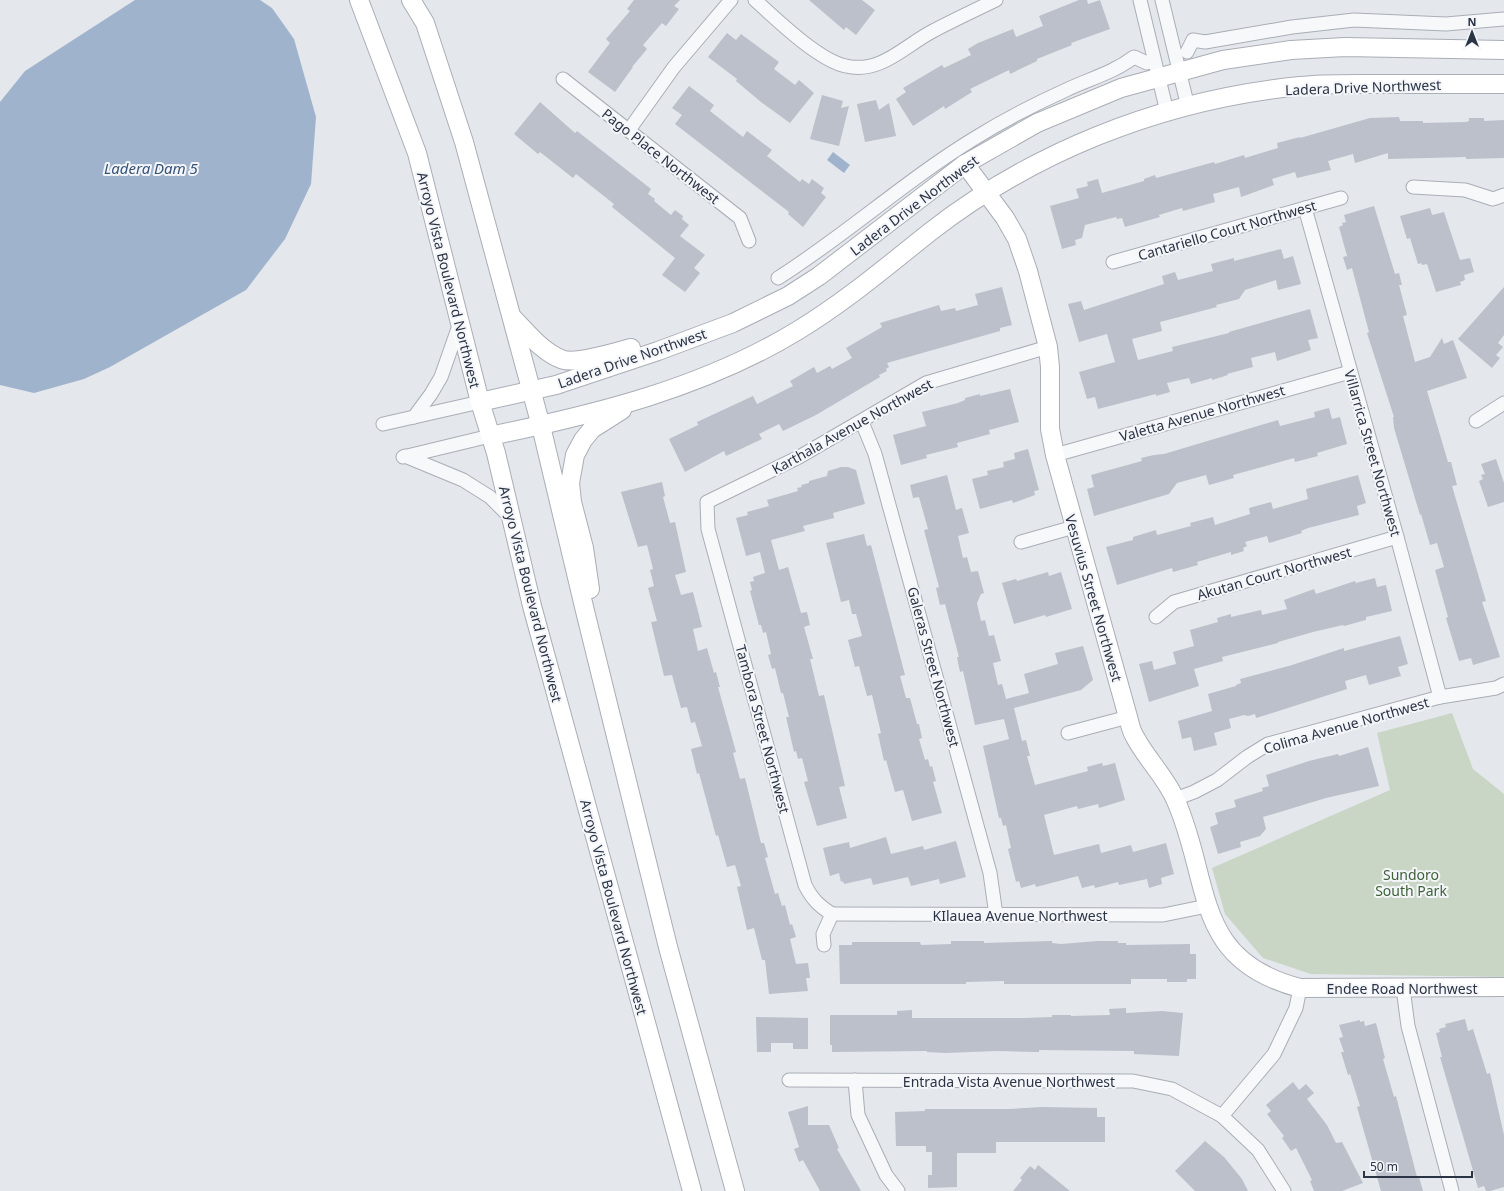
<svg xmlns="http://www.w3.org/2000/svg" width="1504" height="1191" font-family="'Noto Sans',sans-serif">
  <rect width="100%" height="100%" fill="#e4e7ec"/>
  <path fill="#c9d6c5" d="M1452,713L1473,769L1504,794V977L1311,974L1263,958L1225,914L1212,868L1390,790L1377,733Z"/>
  <g fill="#9fb4cc">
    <path d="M135,0H260L272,8L294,39L316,117L311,184L285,239L246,290L110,367L84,379L34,393L0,385V102L25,71Z"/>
    <path d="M833,152L850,165L844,173L827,160Z"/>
  </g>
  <g fill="#bbc0ca">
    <path d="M634,0H680L674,6L679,9L666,26L662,23L643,45L647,49L632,67H633L615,92L588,72L610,43L606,39L630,11L627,9Z"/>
    <path d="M809,0H862L875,10L856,35L846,27L844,30Z"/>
    <path d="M1079,0H1087L1088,4L1100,0L1110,29L1071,43L1072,45L1037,59V61L1010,74L1009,70L970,89L972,92L945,109L944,106L913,126L896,99L906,92L903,88L942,65L944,68L971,55L968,49L978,43L1013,29L1016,37L1043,26L1039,16Z"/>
    <path d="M727,33L736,40L741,34L779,62L774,69L795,85L799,80L814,93L790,123L761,102L736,81L737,79L708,57Z"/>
    <path d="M689,86L714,105L710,111L743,137L747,131L772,150L767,156L800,182L802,179L809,184L812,179L824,188L821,193L826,197L803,227L788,214L789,212L675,124L682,115L672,108Z"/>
    <path d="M822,95L843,101L841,108L849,106L839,146L810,139Z"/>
    <path d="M876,100L879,110L889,103L896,136L865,142L857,104Z"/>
    <path d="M540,102L575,133L577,131L651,189L648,194L655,199L654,201L671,215L675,210L683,216L682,219L689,225L680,236L705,255L694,268L700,273L685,292L662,275L675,258L612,207L614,204L576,174L573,178L540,152L538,154L514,134Z"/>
    <path d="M1399,117L1400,121H1423V123L1466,122L1469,121V118H1484V121L1504,120V158L1466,159V157L1388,159V153L1355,163L1353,154L1328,161L1331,170L1297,178L1295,172L1272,179L1274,185L1241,197L1239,187L1213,194L1215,202L1183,211L1182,208L1159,215L1160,217L1125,227L1122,218L1117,219L1116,217L1085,225L1082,238L1075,240L1076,245L1062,249L1050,206L1079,198L1076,189L1088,186L1087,182L1098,179L1102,193L1144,181V179L1155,175L1156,178L1214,162L1215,164L1244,155L1245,158L1278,148L1277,143L1300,137V138L1370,118Z"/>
    <path d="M1374,206L1395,274L1399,273L1402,285H1399L1407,315L1403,316L1415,362L1430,357L1442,338L1444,344L1453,340L1467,378L1427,391L1448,462H1451L1457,485L1452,486L1486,601L1482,602L1500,657L1473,665L1471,658L1459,661L1446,618L1448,617L1435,570L1444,567L1437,543L1430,545L1421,514L1420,515L1394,428L1393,417H1394L1367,333L1369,332L1352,268L1347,270L1343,257L1347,256L1339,227L1343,225L1342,223L1346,222L1344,215Z"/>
    <path d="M1430,208L1432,215L1444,212L1460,260L1470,258L1474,272L1464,275L1465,280L1460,282L1461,285L1436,292L1427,264L1422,265L1421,263L1418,264L1410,238L1407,239L1400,216Z"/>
    <path d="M1281,249L1284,259L1293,256L1301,284L1278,290L1276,280L1245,290L1239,299L1216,305L1217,307L1160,322L1162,331L1132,339L1138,360L1173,351L1172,347L1229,333V332L1310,309L1318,338L1308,340L1311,350L1277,361L1275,352L1251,358L1253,367L1227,374L1228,375L1212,380V378L1191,384L1189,378L1167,383L1170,392L1156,396V394L1098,409L1095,397L1087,399L1079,372L1115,362L1107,334L1079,342L1068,304L1081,301L1084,310L1164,284L1162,276L1175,272L1178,280L1213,271L1211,264L1234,258V261Z"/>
    <path d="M1002,287L1012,325L1000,328V331L887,363L889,367L886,369L887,371L879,375L880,377L816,415L783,431L779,424L759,434L762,439L726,456L724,451L685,472L669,439L698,425L697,422L753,396L757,404L793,386L790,381L814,367L817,373L830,366L832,369L852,358L846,348L882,327L880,323L939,305L941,311L955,308L956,311L978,305L975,294Z"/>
    <path d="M1504,287V335L1498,343L1503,347L1496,355L1500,358L1492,368L1458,339Z"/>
    <path d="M1010,389L1019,422L989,430L990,434L957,443L958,447L926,455L927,458L901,465L893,435L926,426L922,412L958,403L965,400V398L980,394V396Z"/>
    <path d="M1329,408L1332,419L1340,417L1347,444L1317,453L1318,456L1295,462L1294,458L1233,475L1234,478L1209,485L1206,475L1177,483L1169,494L1094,516L1087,489L1094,487L1091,475L1142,461L1141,458L1154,455L1164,454L1278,420L1280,426L1315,417L1314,412Z"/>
    <path d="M1028,449L1039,490L1034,491L1035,495L1013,503L1012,500L980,509L972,479L988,475L987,471L1004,467L1003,462L1015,459L1014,453Z"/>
    <path d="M1496,459L1504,483V502L1488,507L1479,481L1483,479L1481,475L1485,474L1481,464Z"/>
    <path d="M841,467H848L856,470L865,504L833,513L834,518L803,526L805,531L771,540L779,570L788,567L801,613L807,612L810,625L804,627L813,659H810L819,696L824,695L845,786L839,787L847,818L817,826L804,782L808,781L802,758L798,759L796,751L794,752L786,717H789L783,693H781L775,668L772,669L768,655L771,654L766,632L763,633L761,625H759L750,591L752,590L750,582L754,581L753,577L765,573L760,552L746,556L736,518L748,515L747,512L769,506L767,500L798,491L797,488L802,487L801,485L809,483V481L827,476L828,471Z"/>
    <path d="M947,475L956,510L962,508L969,533L958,536L963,558L967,557L971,572L978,571L984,593L981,594L977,603L981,621L985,620L989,636L994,635L1001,661L993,663L998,685L1002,684L1006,699L1029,693L1024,674L1058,664L1055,653L1083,646L1093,680L1081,690L1014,708L1022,741L1026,740L1030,756H1027L1035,785L1088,771L1087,767L1102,763L1103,766L1115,763L1125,800L1099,808L1098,804L1078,809L1077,806L1044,815L1054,855L1099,844L1101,853L1131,845L1133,852L1166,843L1174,874L1161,878L1162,884L1149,888L1147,879L1119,885L1118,882L1095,888L1094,885L1082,888L1078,876L1036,887L1035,884L1021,888L1019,881L1016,882L1008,849L1011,848L1006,825L1003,826L1001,818H999L983,746L1009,739L1004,719L975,725L963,671L960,672L957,657H959L945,604L940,605L936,588L939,587L924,530L928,529L919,497L913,498L910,485Z"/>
    <path d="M1358,475L1366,503L1357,506L1359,515L1308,528L1301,531L1302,533L1269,543L1267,536L1245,542L1247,546L1243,548L1244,551L1231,555V552L1197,562L1198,565L1173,572L1172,568L1117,585L1106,547L1133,540V537L1156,530L1157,535L1191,526L1190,523L1213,517L1215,525L1250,514L1249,508L1271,502L1273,509L1308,499L1306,489Z"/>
    <path d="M662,482L665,496L663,497L670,523L675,522L686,572L675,575L681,595L693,592L702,627L693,629L698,651L707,648L714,673L716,672L720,687H718L736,752L733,753L740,779L745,778L761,843H764L768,857L765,858L775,894L778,893L782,906L785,905L790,925L792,924L796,937L790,939L796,964L808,963L810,978H806L808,991L769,994L765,960H762L754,928L747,930L737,887L741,886L735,865L727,867L718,835L716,836L699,773L697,774L691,749L702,746L695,722L691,723L687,707L681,708L672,675L664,676L651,622L657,621L648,588L654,586L650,570L653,569L647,545L638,547L621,492Z"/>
    <path d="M864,534L867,546L871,545L905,675L900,676L906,698H910L917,724H919L922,738L919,739L925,760L928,759L930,767L932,766L936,781L933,782L942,813L912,821L903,790L895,792L886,760L884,761L878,734L881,733L872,695L867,696L859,666L855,667L848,640L862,636L856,614H852L849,600L841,602L826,543Z"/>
    <path d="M1048,572L1049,576L1061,572L1072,609L1046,617L1045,615L1014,624L1002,583L1016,579L1017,581Z"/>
    <path d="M1375,578L1377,587L1386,585L1392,611L1366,617V620L1344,626L1343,625L1313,632L1278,642V643L1222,657L1223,661L1194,669L1199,686L1149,702L1139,664L1152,661L1154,670L1176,664L1173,652L1194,646L1190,630L1218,622L1217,618L1231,614V617L1261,610L1262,615L1287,609L1284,600L1314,589L1316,594L1355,581L1356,583Z"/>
    <path d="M1400,636L1408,664L1398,667L1401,676L1369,685L1366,675L1345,681L1347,689L1269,714L1256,718L1255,714L1248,716L1244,715L1229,719L1231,728L1214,733L1217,745L1194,751L1191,737L1182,739L1178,721L1212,711L1208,694L1236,686V685L1241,683L1240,679L1292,665L1344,648V651Z"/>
    <path d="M1368,747L1379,786L1326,798L1263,817L1266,829L1260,836L1240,842L1241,847L1218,854L1210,827L1218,824L1215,813L1236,807L1234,800L1263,791L1262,788L1269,786L1266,775L1309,761L1338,754L1339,756Z"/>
    <path d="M886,837L891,854L923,846L924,850L956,841L966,877L940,884L939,879L911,886L908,877L873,885L871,878L844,884L843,881L841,882L839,873L830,876L823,848L849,842L850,848Z"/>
    <path d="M951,941H984V943L1052,941V943L1061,944L1098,941H1118V943H1126V945L1190,944V954H1196V979H1187V982H1167V979H1131V984H1004V981L966,982V984H840L839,945H852V942H920L921,945L951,944Z"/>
    <path d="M1126,1008V1013L1162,1011L1183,1013L1179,1056L1134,1054V1051L1039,1050V1052L997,1051L945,1053L927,1052V1051L832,1052V1045H830V1015H897V1011L912,1010V1018H1024L1052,1017V1015H1071V1016L1110,1015L1109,1009Z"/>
    <path d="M756,1017L808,1018V1049H793V1043H771V1052H757Z"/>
    <path d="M1465,1019L1468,1031L1473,1029L1487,1074L1490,1073L1504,1135V1187L1490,1191H1486L1484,1186L1478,1188L1440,1057H1442L1436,1033L1440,1032L1439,1029L1446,1027L1445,1024Z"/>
    <path d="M1360,1020V1022L1364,1021L1365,1026L1376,1023L1385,1058L1383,1059L1394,1097L1396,1096L1417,1177H1419L1423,1191H1381L1357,1107L1360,1106L1350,1074L1348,1075L1341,1052H1344L1339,1038L1343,1037L1339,1025Z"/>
    <path d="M1293,1082L1299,1090L1306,1084L1314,1093L1307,1099L1327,1125L1336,1143L1342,1142L1363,1183L1342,1191H1314L1310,1181L1312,1180L1296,1148L1291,1151L1282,1138L1284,1136L1267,1114L1271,1111L1266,1105Z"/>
    <path d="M808,1106V1125H829L839,1148L837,1149L861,1191H820L803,1160L799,1162L794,1149L799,1147L788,1112Z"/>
    <path d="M1042,1107L1097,1108V1117H1105V1142H996V1153H957V1187L928,1188V1175H932V1152H926V1146H896L895,1112L925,1111V1109H1009Z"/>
    <path d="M1205,1141L1224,1157L1242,1179L1248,1191H1195L1175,1171Z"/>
    <path d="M1038,1165L1070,1191H1013L1022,1180L1020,1178L1030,1166L1035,1170Z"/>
  </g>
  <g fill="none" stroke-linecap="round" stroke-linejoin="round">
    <defs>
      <g id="street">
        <path d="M755,0C776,19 819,61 846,66C881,74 904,46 933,31C954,20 975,10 996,0"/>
        <path d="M1140,0L1167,112"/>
        <path d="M1162,0L1188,107"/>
        <path d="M1187,52L1193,40L1205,42L1292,27L1354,20L1446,24L1504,19"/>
        <path d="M563,79L740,218L749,241"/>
        <path d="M629,130L674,67L731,0"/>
        <path d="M1413,187L1465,190L1493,199L1504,195"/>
        <path d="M1305,208L1397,537L1440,697"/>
        <path d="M1113,262L1341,198"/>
        <path d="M778,278C846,235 906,180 975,138C1004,120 1035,104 1066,90C1089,79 1113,73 1134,57L1147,63"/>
        <path d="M414,417L431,394L441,377L460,323"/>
        <path d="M1476,421L1504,403"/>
        <path d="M862,422L875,454L990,873L996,915"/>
        <path d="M383,424L480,402"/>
        <path d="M1055,455L1350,372"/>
        <path d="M405,456L463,480L490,497L512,519"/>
        <path d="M403,457L490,436"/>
        <path d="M1021,542L1074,527"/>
        <path d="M1156,617L1174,602L1397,537"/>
        <path d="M1068,733L1128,717"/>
        <path d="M1175,799L1194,792L1217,780L1247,757L1268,744L1440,697L1496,688L1504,684"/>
        <path d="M832,914L1163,915L1207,906"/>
        <path d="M824,945L823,934L832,914C819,906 812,899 805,885L708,529L707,502L799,457L926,383L1048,347"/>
        <path d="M1403,988L1408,1026L1452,1191"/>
        <path d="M789,1080L1133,1081L1172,1089L1222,1116L1258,1150L1284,1191"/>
        <path d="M855,1080L858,1115L886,1175L898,1191"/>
        <path d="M1222,1116L1274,1054L1296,1008L1300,988"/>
      </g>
      <g id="secondary">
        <path d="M359,0L417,153L480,402L496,453L532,606L692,1191"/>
        <path d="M411,0L425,23L464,142L541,426L585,611L668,947L735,1191"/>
        <path d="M965,164L1005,218L1017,239L1028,271L1048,347L1050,367V429L1055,455L1128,717C1130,724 1131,731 1135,737C1147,760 1166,777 1176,801C1212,883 1192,960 1300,988L1504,987"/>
        <path d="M512,317C527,332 541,351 561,359C575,365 616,352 631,348"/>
        <path d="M480,402L556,385L658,351L733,323L788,296L819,276L965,164L1037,123L1121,88L1223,60L1291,50L1345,47L1504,50"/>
        <path d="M490,436C597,414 703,388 797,331C845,302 886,267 930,232C980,193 1038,160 1097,136C1161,110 1230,93 1300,86C1327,83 1355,84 1383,84C1423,84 1464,84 1504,84"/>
        <path d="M590,589L584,548L572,502L570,483L575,455L583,440L592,429L622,410"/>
      </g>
    </defs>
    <use href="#street" stroke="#a9aeb7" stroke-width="15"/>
    <use href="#secondary" stroke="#a9aeb7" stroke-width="20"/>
    <use href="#street" stroke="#f7f8fa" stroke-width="13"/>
    <use href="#secondary" stroke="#fff" stroke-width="18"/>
  </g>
  <g text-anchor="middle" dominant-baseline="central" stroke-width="4" stroke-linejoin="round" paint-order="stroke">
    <g font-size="14" fill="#2b3445" stroke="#f4f6f9">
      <text transform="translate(1363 87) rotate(-2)">Ladera Drive Northwest</text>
      <text transform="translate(661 156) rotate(38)">Pago Place Northwest</text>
      <text transform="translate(914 205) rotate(-37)">Ladera Drive Northwest</text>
      <text transform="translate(1227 230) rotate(-16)">Cantariello Court Northwest</text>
      <text transform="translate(449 280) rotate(76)">Arroyo Vista Boulevard Northwest</text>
      <text transform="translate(632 358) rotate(-19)">Ladera Drive Northwest</text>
      <text transform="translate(1202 413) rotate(-16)">Valetta Avenue Northwest</text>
      <text transform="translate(852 426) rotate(-29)">Karthala Avenue Northwest</text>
      <text transform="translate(1373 453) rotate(74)">Villarrica Street Northwest</text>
      <text transform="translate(1274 573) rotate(-16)">Akutan Court Northwest</text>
      <text transform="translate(531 594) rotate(76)">Arroyo Vista Boulevard Northwest</text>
      <text transform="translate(1094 598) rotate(74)">Vesuvius Street Northwest</text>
      <text transform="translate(934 667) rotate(75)">Galeras Street Northwest</text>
      <text transform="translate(1346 725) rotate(-16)">Colima Avenue Northwest</text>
      <text transform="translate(763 729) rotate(75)">Tambora Street Northwest</text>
      <text transform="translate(614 907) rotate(75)">Arroyo Vista Boulevard Northwest</text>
      <text x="1020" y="915">KIlauea Avenue Northwest</text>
      <text x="1402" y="988">Endee Road Northwest</text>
      <text x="1009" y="1081">Entrada Vista Avenue Northwest</text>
    </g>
    <g font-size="14" fill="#3f6138" stroke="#f4f6f9">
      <text x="1411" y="874">Sundoro<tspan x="1411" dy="16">South Park</tspan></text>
    </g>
    <g font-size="15" font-style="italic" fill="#34527a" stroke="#f4f6f9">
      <text x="151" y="168">Ladera Dam 5</text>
    </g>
  </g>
  <g transform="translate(1472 32)" stroke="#f4f6f9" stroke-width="3" paint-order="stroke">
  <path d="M0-3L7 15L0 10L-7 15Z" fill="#2b3445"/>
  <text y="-6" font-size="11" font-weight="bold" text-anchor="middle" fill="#2b3445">N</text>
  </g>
  <path d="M1364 1171v6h108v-6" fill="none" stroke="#2b3445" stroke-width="2"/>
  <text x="1370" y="1171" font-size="12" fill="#2b3445" stroke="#f4f6f9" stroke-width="3" paint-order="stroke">50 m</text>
</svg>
